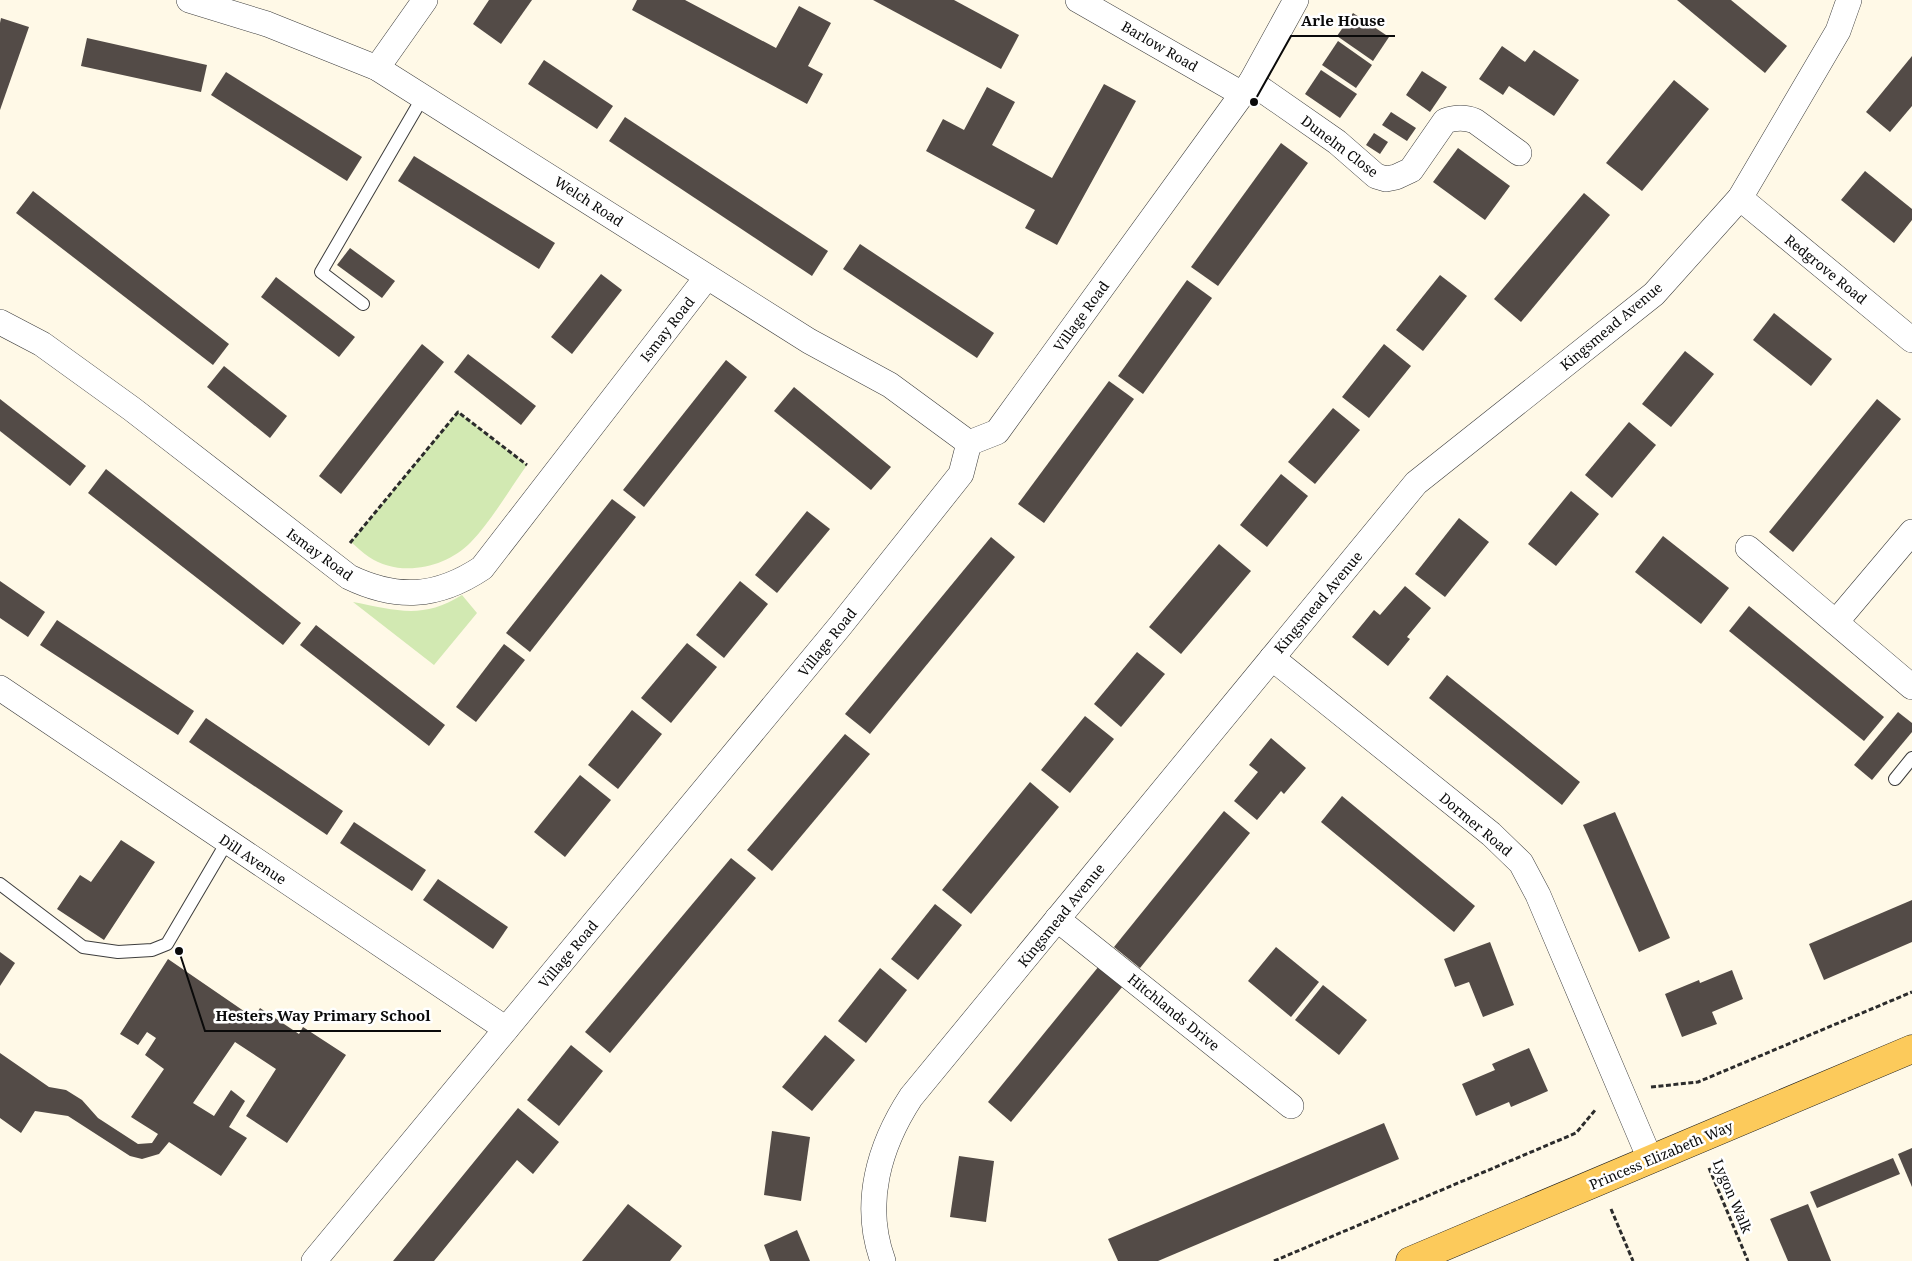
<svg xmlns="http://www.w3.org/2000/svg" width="1912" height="1261" font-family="'Noto Serif',serif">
  <rect width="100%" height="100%" fill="#fff9e7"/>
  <g fill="#d2e9b2">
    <path d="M458,412L527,465C509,490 492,520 471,542C446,568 400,578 369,557C363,553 357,547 351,542Z"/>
    <path d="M462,595L477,613L434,665L353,602C396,610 422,620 462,595Z"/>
  </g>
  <g fill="#534b47">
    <path d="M489,0H532L501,44L473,24Z"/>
    <path d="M637,0H685L776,48L799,6L831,23L808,66L823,74L807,104L632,10Z"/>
    <path d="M873,0H954L1019,35L1001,69Z"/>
    <path d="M1677,0H1731L1787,46L1765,73Z"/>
    <path d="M1353,13L1389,37L1373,61L1337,36Z"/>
    <path d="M1,18L29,27L0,110V23Z"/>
    <path d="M87,38L207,65L201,92L81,66Z"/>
    <path d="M1338,41L1372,65L1356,88L1322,65Z"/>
    <path d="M1502,46L1525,62L1534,50L1579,80L1554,116L1509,86L1503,95L1479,79Z"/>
    <path d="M1912,56V106L1890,132L1866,112Z"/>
    <path d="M544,60L613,106L597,129L528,84Z"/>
    <path d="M1321,70L1357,94L1340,118L1305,94Z"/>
    <path d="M1422,71L1447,87L1430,112L1406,95Z"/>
    <path d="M226,72L362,157L347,181L211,95Z"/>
    <path d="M1674,80L1709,109L1642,191L1606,163Z"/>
    <path d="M1104,84L1136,101L1057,245L1025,228L1035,210L926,151L943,119L964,130L987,87L1015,102L992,145L1052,178Z"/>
    <path d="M1391,112L1416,128L1407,141L1382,125Z"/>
    <path d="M625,117L828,251L812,276L609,141Z"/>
    <path d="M1374,133L1388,142L1380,154L1366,145Z"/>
    <path d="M1281,143L1308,163L1218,286L1191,267Z"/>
    <path d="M1458,148L1510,186L1485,220L1433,182Z"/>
    <path d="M414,156L555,243L539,269L398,181Z"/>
    <path d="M1865,171L1912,209V220L1894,243L1841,200Z"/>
    <path d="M33,191L229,344L213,365L16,213Z"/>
    <path d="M1584,193L1610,215L1521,322L1494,299Z"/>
    <path d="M860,244L994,333L977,358L843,269Z"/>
    <path d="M350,248L395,281L382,298L337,265Z"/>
    <path d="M601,274L622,290L572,354L551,337Z"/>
    <path d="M1440,275L1467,296L1423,351L1396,330Z"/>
    <path d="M276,277L355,337L339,357L261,297Z"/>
    <path d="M1187,280L1212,298L1143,394L1118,376Z"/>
    <path d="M1774,313L1832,359L1811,386L1753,340Z"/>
    <path d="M422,344L444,362L341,494L319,476Z"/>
    <path d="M1384,344L1411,366L1369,418L1342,397Z"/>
    <path d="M1685,351L1714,374L1671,427L1642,404Z"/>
    <path d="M468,354L536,406L521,425L454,372Z"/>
    <path d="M726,360L747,377L644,507L623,490Z"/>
    <path d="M224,366L287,416L270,438L207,387Z"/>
    <path d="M1109,381L1134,399L1044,523L1018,504Z"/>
    <path d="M794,387L891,467L871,490L774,411Z"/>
    <path d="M0,399L86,466L70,486L0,431Z"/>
    <path d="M1877,399L1901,419L1793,552L1769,532Z"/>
    <path d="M1333,408L1360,430L1315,484L1288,462Z"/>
    <path d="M1629,422L1656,445L1612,498L1585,475Z"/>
    <path d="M106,469L301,623L283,645L88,493Z"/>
    <path d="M1281,474L1308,496L1267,547L1240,525Z"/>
    <path d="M1571,491L1599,514L1556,566L1528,544Z"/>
    <path d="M612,499L636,517L530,652L506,633Z"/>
    <path d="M807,511L830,529L777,593L755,575Z"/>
    <path d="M1459,518L1489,542L1445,597L1415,574Z"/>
    <path d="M1663,536L1729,588L1701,624L1635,572Z"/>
    <path d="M991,537L1015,557L870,734L845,714Z"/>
    <path d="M1219,544L1251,571L1181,654L1149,627Z"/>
    <path d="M0,581L45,612L28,637L0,618Z"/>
    <path d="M740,581L768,604L724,658L696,635Z"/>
    <path d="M1405,586L1431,608L1407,637L1410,639L1388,666L1352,637L1374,610L1380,615Z"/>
    <path d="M1749,606L1884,717L1864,741L1729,631Z"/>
    <path d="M57,620L194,711L178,735L40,645Z"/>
    <path d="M316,625L445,725L429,746L300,645Z"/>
    <path d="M687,643L717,667L671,723L641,698Z"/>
    <path d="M504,644L525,660L476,722L456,707Z"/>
    <path d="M1137,652L1165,674L1121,727L1094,704Z"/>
    <path d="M1447,675L1580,782L1562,805L1429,698Z"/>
    <path d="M632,710L662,734L618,789L588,765Z"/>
    <path d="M1898,712L1912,723V732L1872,780L1854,765Z"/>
    <path d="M1085,716L1114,739L1070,793L1041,770Z"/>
    <path d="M206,718L343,811L327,835L189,742Z"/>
    <path d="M845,734L870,754L772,871L747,850Z"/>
    <path d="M1271,738L1306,768L1284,794L1281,791L1257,820L1234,801L1258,772L1249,765Z"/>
    <path d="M580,775L611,800L565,857L534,832Z"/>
    <path d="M1030,782L1059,807L971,914L942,890Z"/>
    <path d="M1342,796L1475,906L1454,932L1321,822Z"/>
    <path d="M1224,811L1250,833L1140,968L1114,947Z"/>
    <path d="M1615,812L1670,938L1639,952L1583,825Z"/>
    <path d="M354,822L426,870L412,891L340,843Z"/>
    <path d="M121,840L155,862L104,940L57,909L80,875L91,882Z"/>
    <path d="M731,858L756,878L610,1053L585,1032Z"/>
    <path d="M438,879L508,927L493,949L423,900Z"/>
    <path d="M1912,900V942L1824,980L1809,944Z"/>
    <path d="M935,904L962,925L918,980L891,959Z"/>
    <path d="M1490,942L1514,1005L1483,1017L1469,982L1455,987L1444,959Z"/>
    <path d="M1276,947L1319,982L1291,1017L1248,981Z"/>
    <path d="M0,952L15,963L0,986Z"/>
    <path d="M168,959L254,1018L260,1008L299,1034L303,1027L346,1055L287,1143L246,1116L276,1069L235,1042L193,1103L214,1116L231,1090L245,1101L229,1127L247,1138L221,1176L169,1142L159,1154L142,1159L130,1156L68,1116L35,1111L21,1133L0,1118V1053L49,1087L66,1090L82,1100L98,1118L138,1144L152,1143L158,1134L131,1117L164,1069L145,1055L156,1038L147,1032L138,1045L120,1034Z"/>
    <path d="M1099,966L1123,986L1011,1122L988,1102Z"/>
    <path d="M880,968L907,990L866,1043L838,1021Z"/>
    <path d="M1732,970L1743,999L1712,1012L1717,1024L1682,1037L1665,994L1699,980L1700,983Z"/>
    <path d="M1323,985L1367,1020L1339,1055L1295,1020Z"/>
    <path d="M825,1035L855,1060L812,1111L782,1087Z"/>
    <path d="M571,1045L603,1071L559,1126L527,1100Z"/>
    <path d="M1529,1048L1548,1091L1511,1107L1509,1102L1476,1116L1462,1084L1495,1070L1492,1064Z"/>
    <path d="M518,1108L559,1142L533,1174L517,1160L434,1261H393Z"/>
    <path d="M1384,1123L1399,1159L1158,1261H1118L1108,1239Z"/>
    <path d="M772,1131L810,1137L801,1201L764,1195Z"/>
    <path d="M1912,1148V1187L1898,1154Z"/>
    <path d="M959,1156L994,1161L986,1222L950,1217Z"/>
    <path d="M1893,1158L1900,1174L1817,1208L1810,1192Z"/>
    <path d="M628,1204L682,1246L670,1261H582Z"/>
    <path d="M1808,1204L1831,1261H1788L1770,1219Z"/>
    <path d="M797,1230L810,1261H770L764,1245Z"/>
  </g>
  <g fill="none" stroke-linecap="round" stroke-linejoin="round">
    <defs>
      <g id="lane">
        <path d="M363,304L321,272L424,95"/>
        <path d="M1895,779L1912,758"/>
        <path d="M0,884L83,947L118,952L152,950L167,944L227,842"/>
      </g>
      <g id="street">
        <path d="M189,0L267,24L377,68L809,341L890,385L969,443"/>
        <path d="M1078,0L1242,94"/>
        <path d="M377,68L425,0"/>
        <path d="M1251,82L1337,142L1376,176L1386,179L1396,177L1411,170L1445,121C1456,117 1465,117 1475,121L1519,153"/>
        <path d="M1740,198L1912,340"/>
        <path d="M0,322L42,344L132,409L349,577C397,600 437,598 482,568L707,277"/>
        <path d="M969,443L997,432L1251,82L1296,0"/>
        <path d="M1748,548L1912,687"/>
        <path d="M1836,622L1912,532"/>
        <path d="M1272,658L1491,834L1521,863L1538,895L1650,1159"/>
        <path d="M0,688L506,1029"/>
        <path d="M1057,919L1291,1106"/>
        <path d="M314,1261L840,626L961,474L969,443"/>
        <path d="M883,1261C862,1204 879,1146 911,1097L1416,483L1654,294L1740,198L1838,31L1849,0"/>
      </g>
      <path id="primary" d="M1410,1261L1912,1049"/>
    </defs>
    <use href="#lane" stroke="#3d3d3d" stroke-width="14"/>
    <use href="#street" stroke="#3d3d3d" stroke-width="26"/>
    <use href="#primary" stroke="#1b1b1b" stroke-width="29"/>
    <g stroke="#2c2c2c" stroke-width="3" stroke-dasharray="5 2.5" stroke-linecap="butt">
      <path d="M350,543L458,412L527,465"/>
      <path d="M1651,1087L1698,1082L1912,992"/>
      <path d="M1709,1168L1748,1261"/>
      <path d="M1611,1209L1633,1261"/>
      <path d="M1274,1261L1576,1133L1596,1109"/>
    </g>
    <use href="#lane" stroke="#fff" stroke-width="12"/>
    <use href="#street" stroke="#fff" stroke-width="25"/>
    <use href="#primary" stroke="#fcca5b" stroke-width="28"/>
  </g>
  <g text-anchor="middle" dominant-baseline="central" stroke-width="5" stroke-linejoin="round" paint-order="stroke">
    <g font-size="14" fill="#0a0a0a" stroke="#fff">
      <text transform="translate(1160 46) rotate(30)">Barlow Road</text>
      <text transform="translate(1340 146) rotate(37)">Dunelm Close</text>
      <text transform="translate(589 201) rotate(33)">Welch Road</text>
      <text transform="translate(1826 269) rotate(39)">Redgrove Road</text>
      <text transform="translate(1081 316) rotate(-54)">Village Road</text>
      <text transform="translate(1611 326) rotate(-40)">Kingsmead Avenue</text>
      <text transform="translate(667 329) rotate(-52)">Ismay Road</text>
      <text transform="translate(320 554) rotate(36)">Ismay Road</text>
      <text transform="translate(1318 602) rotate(-50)">Kingsmead Avenue</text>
      <text transform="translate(827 642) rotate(-51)">Village Road</text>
      <text transform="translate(1476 824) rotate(40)">Dormer Road</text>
      <text transform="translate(253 859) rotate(34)">Dill Avenue</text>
      <text transform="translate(1061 915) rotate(-51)">Kingsmead Avenue</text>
      <text transform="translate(568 954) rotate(-50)">Village Road</text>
      <text transform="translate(1174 1012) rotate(39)">Hitchlands Drive</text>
      <text transform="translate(1661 1155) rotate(-23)">Princess Elizabeth Way</text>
      <text transform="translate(1733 1196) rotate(67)">Lygon Walk</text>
    </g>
  </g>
  <path fill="none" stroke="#0a0a0a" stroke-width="2" d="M1254 102L1291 36H1395M179 951L205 1031H441"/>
  <g fill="#0a0a0a" stroke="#fff" stroke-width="2">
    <circle cx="1254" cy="102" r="5"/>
    <circle cx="179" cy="951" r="5"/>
  </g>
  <g font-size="15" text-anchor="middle" font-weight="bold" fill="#0a0a0a" stroke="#fff" stroke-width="5" stroke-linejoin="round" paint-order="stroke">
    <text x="1343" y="26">Arle House</text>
    <text x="323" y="1021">Hesters Way Primary School</text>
  </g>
</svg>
